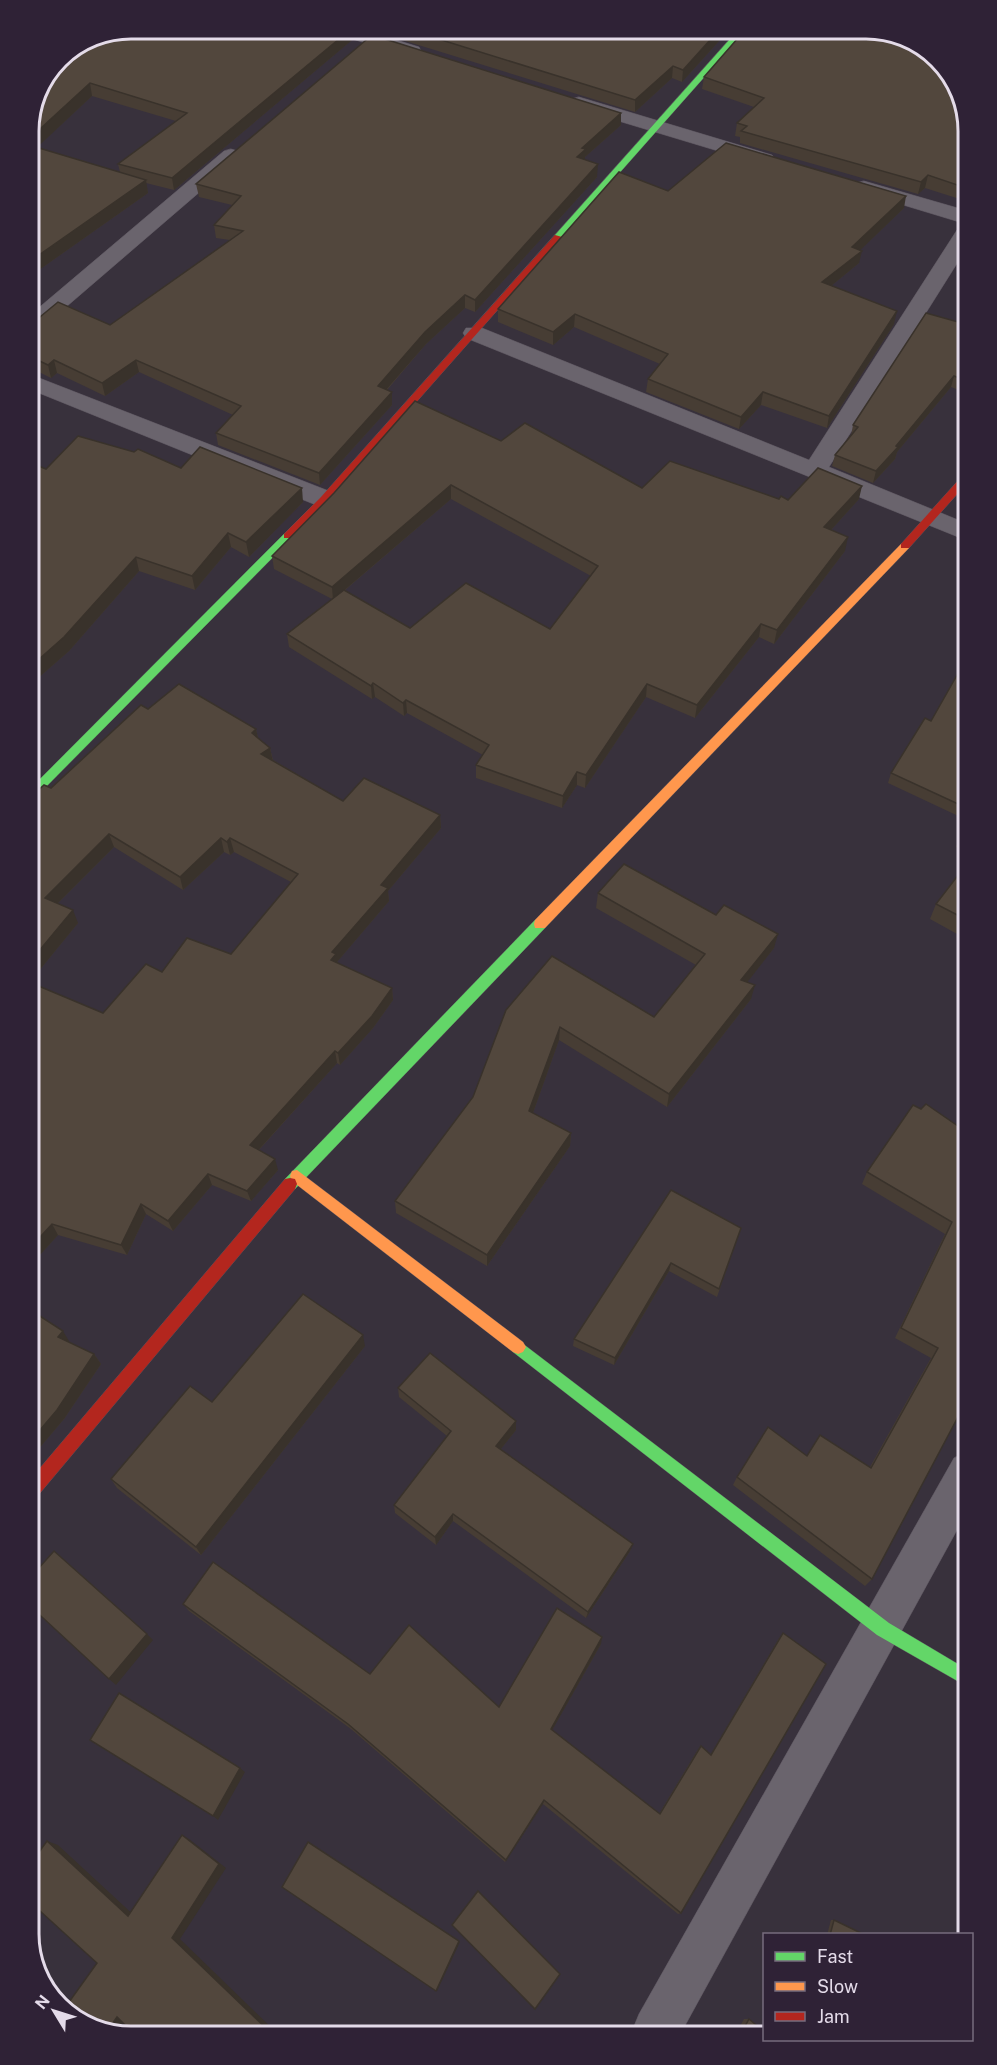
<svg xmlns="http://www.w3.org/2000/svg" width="997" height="2065" font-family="'Public Sans',sans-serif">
  <rect width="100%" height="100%" fill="#38313c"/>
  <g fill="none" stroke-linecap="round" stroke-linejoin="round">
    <defs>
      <g id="street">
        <path d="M374,33L419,47L421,51L412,57L349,38L347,34Z"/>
        <path d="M579,97L772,155L775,159L772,163H758L572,107L569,103L572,99Z"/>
        <path d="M231,149L238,151L241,155L238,159L37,332L29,334V316L224,151Z"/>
        <path d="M864,181L968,211V246L829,467L968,524V541L466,338L463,333L466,328H482L809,460L957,230L966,224L857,191L854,187L857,183Z"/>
        <path d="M29,374L334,493L338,499L334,505L325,507L316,505L29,389Z"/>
        <path d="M968,1452V1510L682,2031H632L639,2014L954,1458Z"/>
      </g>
      <g id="fast">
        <path d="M738,30H746L561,239H555V235Z"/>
        <path d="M288,533L292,534V538L33,800L29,801V790L284,534Z"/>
        <path d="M540,919L545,920L546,924L545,928L295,1189L290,1190L285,1189L283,1184L285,1179L535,920Z"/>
        <path d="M518,1340L889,1623L968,1670V1687L877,1635L513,1352L510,1347L513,1342Z"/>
      </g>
      <g id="slow">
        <path d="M905,543L909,544V548L545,928H535L534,924L535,920L901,544Z"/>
        <path d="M297,1170L523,1342L526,1347L523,1352L518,1354L513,1352L292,1181L290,1176L292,1171Z"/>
      </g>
      <g id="jam">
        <path d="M555,235L562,237L329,501L292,538H284V534L321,497Z"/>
        <path d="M968,473V482L909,548H901V544L964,474Z"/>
        <path d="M290,1178L295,1179L297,1184L295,1189L35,1499L29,1501V1481L285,1179Z"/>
      </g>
    </defs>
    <use href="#street" stroke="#57505a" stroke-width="1"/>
    <use href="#fast" stroke="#57505a" stroke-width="1"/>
    <use href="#slow" stroke="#57505a" stroke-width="1"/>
    <use href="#jam" stroke="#57505a" stroke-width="1"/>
    <use href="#street" fill="#6a646d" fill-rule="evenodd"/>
    <use href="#fast" fill="#63d668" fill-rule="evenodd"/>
    <use href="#slow" fill="#ff974d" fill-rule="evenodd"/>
    <use href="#jam" fill="#b3261e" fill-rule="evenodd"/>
  </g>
  <g fill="#473d34" fill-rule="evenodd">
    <path d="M729,30L682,82L672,78L635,112L386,35L385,33Z"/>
    <path d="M352,40L174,190L146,183L148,193L29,277V125L59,58ZM92,96L176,121L118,164L120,172L37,147Z"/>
    <path d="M704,77L969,131V202L925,188L918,194L740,143V137L735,136L737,123L754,107L702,89Z"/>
    <path d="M621,125L585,157V160L597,177L475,312L465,308L426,344L387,390L392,405L320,485L218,445L216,433L233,415L139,372L105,396L57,373L51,378L29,367V322L110,325L230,240L216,238L214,225L232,205L199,197L196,184Z"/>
    <path d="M668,191L904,208L860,250L859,263L831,286L894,324L827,428L761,405L739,429L646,392L648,379L660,364L574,327L553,345L498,322V309Z"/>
    <path d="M969,325V394L951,387L897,452L895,459L873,483L832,466L835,455L851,436L853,425Z"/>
    <path d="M501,441L642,488L788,500L859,499L831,530L845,551L774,644L759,637L695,718L646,697L585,788L577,785L562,808L476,778V765L483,755L407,713L404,716L375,697L372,699L289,647L287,634L332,599L274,569L272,556ZM451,499L591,576L550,629L410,628L344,591Z"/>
    <path d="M29,462L46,469L181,468L303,502L249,557L231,547L195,590L139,571L69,651L29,686Z"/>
    <path d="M969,654V821L888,783L891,773L931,721Z"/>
    <path d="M148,709L256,729L258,738L270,748L273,760L343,801L440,815L441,828L388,891L389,901L337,962V963L392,988L393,1000L373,1028L340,1065L337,1063L259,1150L278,1170L251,1201L212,1185L173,1231L146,1214L127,1255L58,1235L29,1267V795L51,788ZM114,847L183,890L224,852L230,855L234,852L291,882L231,954L103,1013L29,983L78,923L57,904Z"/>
    <path d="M969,825V853L956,847L960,837Z"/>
    <path d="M969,861L968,940L930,919L936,904Z"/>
    <path d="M598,893L774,948L747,982L751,999L667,1107L559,1040L533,1113L571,1133L570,1146L487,1266L396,1213L395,1201L473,1097L506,1010L654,1017L696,965L596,908Z"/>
    <path d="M968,1133V1398L872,1579L865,1586L733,1485L737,1477L807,1456L870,1467L931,1358L895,1338L945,1234L862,1184L867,1172Z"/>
    <path d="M671,1190L741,1228L717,1297L669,1271L614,1365L573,1346L574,1339Z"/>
    <path d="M29,1309L69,1341L68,1342L94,1354L101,1364L64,1419L36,1452L29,1448Z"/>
    <path d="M365,1346L201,1555L117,1488L111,1479L212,1402Z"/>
    <path d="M398,1388L516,1421V1430L500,1450L633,1544L630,1551L586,1618L453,1521L436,1545L395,1513L394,1505L447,1436L399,1397Z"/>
    <path d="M183,1604L370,1674L499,1707L601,1644L552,1730L659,1814L697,1751L701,1746L711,1754L778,1640L783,1633L681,1913L678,1914L543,1804L505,1862L351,1729L189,1611Z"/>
    <path d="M831,1920H834L865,1935H827Z"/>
    <path d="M744,2019H749L762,2030H738Z"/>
  </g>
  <g fill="#39322b">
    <path d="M719,30H729L682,82L683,70Z"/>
    <path d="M345,34H352V40L174,190L172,178Z"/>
    <path d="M673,66L672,78L635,112V100Z"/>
    <path d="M90,83L92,96L29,155V139Z"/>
    <path d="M621,113V125L585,157V161L577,157L582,148Z"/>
    <path d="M598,164L597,177L475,312V300Z"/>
    <path d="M928,175L925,188L918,194L921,182Z"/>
    <path d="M146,180L148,193L29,277V262Z"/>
    <path d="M906,196L904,208L850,260L852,247Z"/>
    <path d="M862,251L859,263L820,295L822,282Z"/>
    <path d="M35,292L39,305L29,314V298Z"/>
    <path d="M465,295V308L426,344L379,398L378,386L425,332Z"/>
    <path d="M897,311L894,324L827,428L829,416Z"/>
    <path d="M575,314L574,327L553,345V332Z"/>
    <path d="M54,360L57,373L51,378L48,365Z"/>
    <path d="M136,360L139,372L105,396L102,383Z"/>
    <path d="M954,376L951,387L897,452L895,459L873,483L876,471L896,446Z"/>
    <path d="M392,392V405L320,485L319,473Z"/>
    <path d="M763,392L761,405L739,429L741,417Z"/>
    <path d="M451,485V499L333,600L332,587Z"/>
    <path d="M862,486L859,499L821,541L824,527Z"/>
    <path d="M302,488L303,502L249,557L246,542Z"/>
    <path d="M228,533L231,547L195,590L192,576Z"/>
    <path d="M848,537L845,551L774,644L777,630Z"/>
    <path d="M136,557L139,571L69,651L29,686V668Z"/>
    <path d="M761,624L759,637L695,718L697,705Z"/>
    <path d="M373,683L375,697L372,699L371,686Z"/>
    <path d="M647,684L646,697L585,788L586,775Z"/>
    <path d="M406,700L407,713L404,716L403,703Z"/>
    <path d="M256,729L259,743L252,733Z"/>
    <path d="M270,748L273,762L261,754Z"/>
    <path d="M577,772V785L562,808L563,796Z"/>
    <path d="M440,815L441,828L388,891L389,901L337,962L338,967L331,960L332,952L381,885Z"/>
    <path d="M109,834L114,847L50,911L45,898Z"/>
    <path d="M221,838L224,852L183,890L180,877Z"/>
    <path d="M230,838L234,852L230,855L227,842Z"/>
    <path d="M73,910L78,923L29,983V963Z"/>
    <path d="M778,934L774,948L738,994L741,980Z"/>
    <path d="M755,985L751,999L667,1107L669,1094Z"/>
    <path d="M392,988L393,1000L373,1028L340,1065L338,1053Z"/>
    <path d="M560,1027L559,1040L529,1124V1111Z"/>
    <path d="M335,1051L337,1063L253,1156L250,1145Z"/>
    <path d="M571,1133L570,1146L487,1266V1255Z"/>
    <path d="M275,1159L278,1170L251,1201L247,1191Z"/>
    <path d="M208,1174L212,1185L173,1231L168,1221Z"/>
    <path d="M141,1204L146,1214L127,1255L121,1245Z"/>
    <path d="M52,1224L58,1235L29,1267V1249Z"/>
    <path d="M671,1263L669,1271L614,1365L615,1358Z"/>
    <path d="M63,1331L69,1341L65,1347L58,1337Z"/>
    <path d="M363,1335L365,1346L201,1555L196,1547Z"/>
    <path d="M94,1354L101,1364L64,1419L36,1452L29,1443Z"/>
    <path d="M516,1421V1430L496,1455V1446Z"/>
    <path d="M453,1514V1521L436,1545L435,1537Z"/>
    <path d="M633,1544L630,1551L586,1618L588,1612Z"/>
    <path d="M147,1634L153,1640L116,1685L109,1679Z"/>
    <path d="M602,1637L601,1644L550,1734L551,1729Z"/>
    <path d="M240,1768L245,1772L218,1820L213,1816Z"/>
    <path d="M544,1800L543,1804L505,1862L506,1860Z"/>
    <path d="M182,1835L189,1839L226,1868L180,1939L279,2035H273L172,1938Z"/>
    <path d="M47,1841L58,1845L137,1918L128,1916Z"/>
    <path d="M459,1941L460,1942L437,1991H436Z"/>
    <path d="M117,2017H127L116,2033L108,2030Z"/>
  </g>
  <g fill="#52473d" stroke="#39322b" stroke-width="1.5">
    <path d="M873,29L928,49L961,92L969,131V189L928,175L921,182L741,131L747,126L737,123L764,98L704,77L745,30Z"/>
    <path d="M719,30L683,70L673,66L635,100L419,33Z"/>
    <path d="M345,34L172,178L118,164L187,113L90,83L29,139V125L59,58L92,36Z"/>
    <path d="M372,35L621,113L582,148L586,149L577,157L598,164L475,300L465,295L425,332L378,386L392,392L319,473L216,433L241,406L136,360L102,383L54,360L48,365L29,356V322L35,321L58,302L110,325L243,231L214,225L241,196L196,184Z"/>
    <path d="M726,143L906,196L852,247L862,251L822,282L897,311L829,416L763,392L741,417L648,379L668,354L575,314L553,332L498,309L619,172L668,191Z"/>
    <path d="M29,145L146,180L29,262Z"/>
    <path d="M29,289L35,292L29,298Z"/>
    <path d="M926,313L969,325V382L954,376L896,446L898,447L876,471L835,455L858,427L853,425Z"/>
    <path d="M415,401L501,441L525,423L642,488L670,461L779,499L781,496L788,500L818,468L862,486L824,527L848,537L777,630L761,624L697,705L647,684L586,775L577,772L563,796L476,765L489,745L406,700L403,703L373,683L371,686L287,634L344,590L410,628L466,583L550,629L598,566L451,485L332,587L272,556L334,493Z"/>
    <path d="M78,436L134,452L138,449L181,468L200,447L302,488L246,542L228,533L192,576L136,557L64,637L29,668V462L46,469Z"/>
    <path d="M969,654V809L891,773L925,718L931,721Z"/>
    <path d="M179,684L256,729L252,733L270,748L261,754L343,801L364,778L440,815L381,885L388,888L332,952L336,954L331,960L392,988L372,1016L338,1053L335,1051L250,1145L275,1159L247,1191L208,1174L168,1221L141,1204L121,1245L52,1224L29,1249V982L103,1013L146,964L162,972L187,938L231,954L298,874L230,838L227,842L221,838L180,877L109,834L45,898L73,910L29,963V795L35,793L44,785L51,788L141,705L148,709Z"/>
    <path d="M969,825V841L960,837Z"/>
    <path d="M969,861V921L936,904Z"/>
    <path d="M624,864L716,915L724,905L778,934L741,980L755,985L669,1094L560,1027L529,1111L571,1133L487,1255L395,1201L473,1097L506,1010L552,956L654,1017L705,954L598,893Z"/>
    <path d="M926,1104L968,1133V1398L872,1579L737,1477L768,1427L807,1456L820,1435L871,1468L938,1348L901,1328L952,1222L867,1172L913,1105L921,1109Z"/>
    <path d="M671,1190L741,1228L719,1289L671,1263L615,1358L574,1339Z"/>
    <path d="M303,1294L363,1335L196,1547L111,1479L190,1386L212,1402Z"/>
    <path d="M29,1309L63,1331L58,1337L94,1354L57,1410L29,1443Z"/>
    <path d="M430,1353L516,1421L496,1446L633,1544L588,1612L453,1514L435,1537L394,1505L451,1431L398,1388Z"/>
    <path d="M54,1551L147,1634L109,1679L29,1605V1579Z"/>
    <path d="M213,1562L370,1674L409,1625L499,1707L557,1608L602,1637L551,1729L660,1814L701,1746L711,1755L783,1633L826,1664L681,1913L544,1800L506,1860L348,1724L183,1604Z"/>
    <path d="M119,1693L240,1768L213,1816L90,1740Z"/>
    <path d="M182,1835L219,1864L172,1938L273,2035L136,2036L117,2017L108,2030L69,2016L64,2009L97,1963L28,1900L29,1866L47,1841L128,1916Z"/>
    <path d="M308,1842L459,1941L436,1991L282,1887Z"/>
    <path d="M478,1891L560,1974L535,2009L452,1925Z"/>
    <path d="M834,1920L865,1935H830Z"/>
    <path d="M749,2019L762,2030H743Z"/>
  </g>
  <path d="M0 0H997V2065H0ZM131 39H866A92 92 0 0 1 958 131V1934A92 92 0 0 1 866 2026H131A92 92 0 0 1 39 1934V131A92 92 0 0 1 131 39Z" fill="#2f2236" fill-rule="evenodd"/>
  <path fill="none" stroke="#e4dbe9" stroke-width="3" d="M131 39H866A92 92 0 0 1 958 131V1934A92 92 0 0 1 866 2026H131A92 92 0 0 1 39 1934V131A92 92 0 0 1 131 39Z"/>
  <rect x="763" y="1933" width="210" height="108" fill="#2f2236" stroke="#776c7e" stroke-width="1.5"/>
  <rect x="775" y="1952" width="30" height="9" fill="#63d668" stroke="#776c7e" stroke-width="1.5"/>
  <text x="817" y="1963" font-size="18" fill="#e4dbe9">Fast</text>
  <rect x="775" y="1982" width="30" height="9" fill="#ff974d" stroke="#776c7e" stroke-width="1.5"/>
  <text x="817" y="1993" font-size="18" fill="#e4dbe9">Slow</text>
  <rect x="775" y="2012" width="30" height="9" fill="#b3261e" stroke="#776c7e" stroke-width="1.5"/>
  <text x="817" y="2023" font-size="18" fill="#e4dbe9">Jam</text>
  <g transform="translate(54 2011) rotate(308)" stroke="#2f2236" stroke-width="4.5" paint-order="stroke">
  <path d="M0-4.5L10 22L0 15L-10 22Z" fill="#e4dbe9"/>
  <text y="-9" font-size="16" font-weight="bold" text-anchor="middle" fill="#e4dbe9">N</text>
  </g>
</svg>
